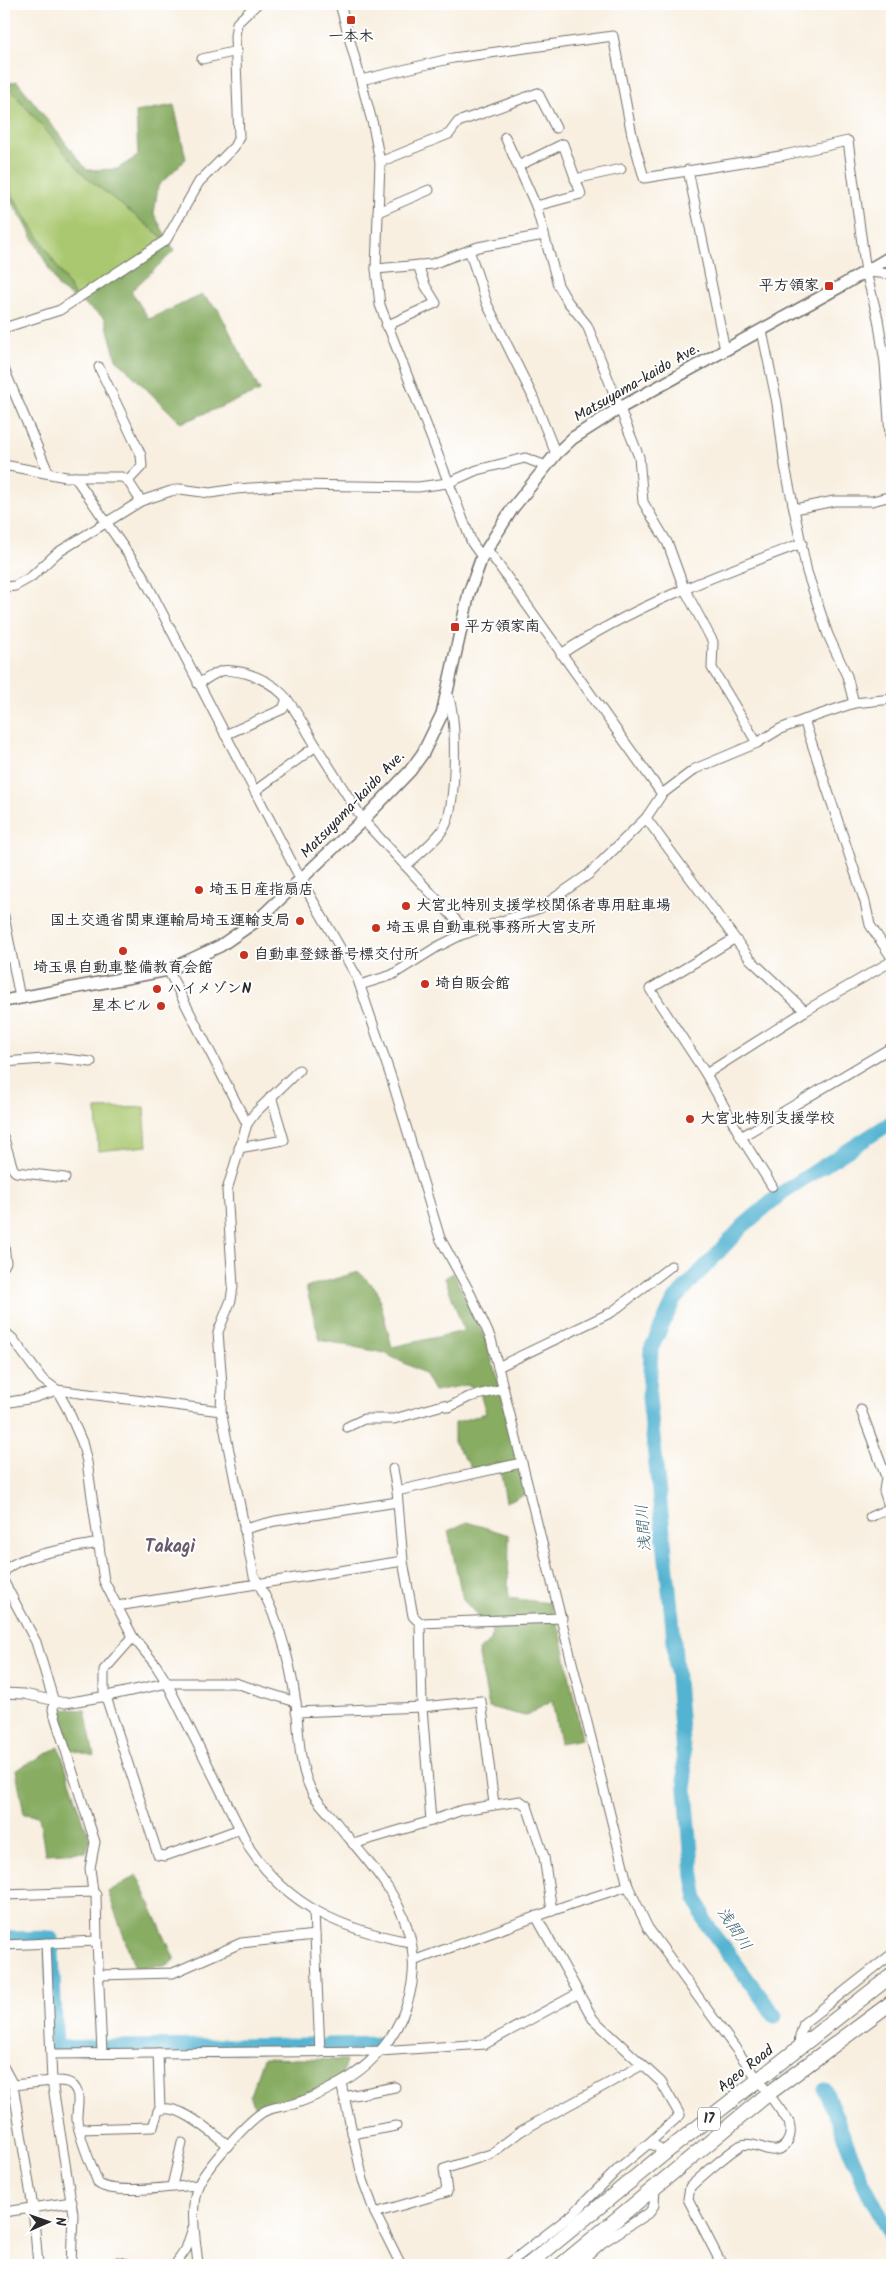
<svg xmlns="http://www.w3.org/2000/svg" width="896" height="2269" font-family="Kalam,'Klee One',sans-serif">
  <rect width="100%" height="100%" fill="#fff"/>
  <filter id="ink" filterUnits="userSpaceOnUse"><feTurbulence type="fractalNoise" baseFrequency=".02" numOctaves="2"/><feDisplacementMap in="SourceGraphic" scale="10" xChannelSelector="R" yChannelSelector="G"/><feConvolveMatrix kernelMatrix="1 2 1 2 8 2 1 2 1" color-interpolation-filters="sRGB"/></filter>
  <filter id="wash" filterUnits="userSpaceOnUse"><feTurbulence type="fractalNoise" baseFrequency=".0096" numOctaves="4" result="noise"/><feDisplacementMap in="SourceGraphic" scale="20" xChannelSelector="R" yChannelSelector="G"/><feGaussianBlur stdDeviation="1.12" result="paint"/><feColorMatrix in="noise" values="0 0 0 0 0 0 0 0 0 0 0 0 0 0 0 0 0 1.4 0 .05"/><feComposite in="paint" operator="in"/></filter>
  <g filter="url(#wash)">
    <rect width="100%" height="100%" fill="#f8efe0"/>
    <g fill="#aac86f" stroke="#6a7a4d">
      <path d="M11,90L86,177L166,240L77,299L8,188L4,187V91Z"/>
      <path d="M144,1107L147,1146L98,1151L96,1109Z"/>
    </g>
    <g fill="#87ac62" stroke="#596c46">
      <path d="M17,81L87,170L117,169L138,156L136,112L174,105L186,159L158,186L154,214L174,251L131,291L149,319L202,295L218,309L260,391L181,423L116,359L105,318L59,288L25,223L4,191V187L8,188L77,299L166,240L86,177L11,90L4,91V85Z"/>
      <path d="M359,1272L377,1290L392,1347L464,1331L445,1278L453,1273L485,1338L509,1418L526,1494L506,1502L499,1463L472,1469L454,1443V1423L486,1413L479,1389L466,1385L434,1391L424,1373L384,1353L320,1340L306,1287Z"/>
      <path d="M467,1522L509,1535L508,1598L550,1603L561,1634L582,1739L560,1743L552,1701L525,1716L489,1707L478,1651L491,1641L492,1631L463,1600L448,1531Z"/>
      <path d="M58,1709L85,1710L94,1756L68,1749Z"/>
      <path d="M59,1747L90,1841L86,1852L45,1854L39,1816L24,1814L16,1770Z"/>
      <path d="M137,1875L175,1960L164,1966L135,1968L108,1892Z"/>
      <path d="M263,2058L346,2060L340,2081L295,2101L256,2110L250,2095Z"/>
    </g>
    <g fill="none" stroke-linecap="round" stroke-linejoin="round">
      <g stroke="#52b3d1" stroke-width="15">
        <path d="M4,1939L51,1938"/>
        <path d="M52,1952L56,2048L97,2047"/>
        <path d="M775,2016L705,1922L697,1899L693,1876L672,1618L649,1398L651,1349L674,1300L743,1226L783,1192L892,1122"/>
        <path d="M327,2045L381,2044"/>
        <path d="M108,2047L311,2045"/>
        <path d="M825,2090L861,2178L892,2238"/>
      </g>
    </g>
  </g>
  <g filter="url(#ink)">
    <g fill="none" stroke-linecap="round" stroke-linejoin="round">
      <defs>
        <g id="minor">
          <path d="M340,4L373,125L380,162L376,269L380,305L472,543L482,557"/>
          <path d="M202,59L237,51"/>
          <path d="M361,80L453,58L613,36L632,135L644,178L780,156L848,141L866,272L878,319L885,363L892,465"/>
          <path d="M505,137L536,206L558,285L568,302L587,325L639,457L643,502L668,544L684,588L713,642L712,668L757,743"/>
          <path d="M380,162L449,134L458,122L538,93L556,128"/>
          <path d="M518,166L563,144L581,194L536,206"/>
          <path d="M688,170L725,350"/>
          <path d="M575,179L621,169"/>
          <path d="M378,212L429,190"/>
          <path d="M469,250L487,304L532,395L556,454"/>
          <path d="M376,269L432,264L478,247L544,235"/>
          <path d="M866,272L892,274"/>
          <path d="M386,326L436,303L425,285L418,265"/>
          <path d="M4,328L60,310L166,240L199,182L234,147L239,137L235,36L237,23L257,4"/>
          <path d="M762,331L777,403L785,466L807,572L828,635L847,676L854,703"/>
          <path d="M99,367L141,455L142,466L128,481"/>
          <path d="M4,369L48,472"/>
          <path d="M4,465L66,477H122L128,481L141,501"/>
          <path d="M75,477L142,574L301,880L357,977L392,1080L440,1238L470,1293L491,1339L628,1886L648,1928L789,2122C791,2131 791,2137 786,2144C773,2160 757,2140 742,2145C734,2148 697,2180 690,2187L688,2199L722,2265"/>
          <path d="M795,509L834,501H872L892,496"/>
          <path d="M487,549L662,794"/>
          <path d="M4,587L15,586L31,577L57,553L141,501L171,491L180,489L210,493L236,489L295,485L418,487L448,483L477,470L525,458L546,466"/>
          <path d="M561,654C637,604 717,575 802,543"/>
          <path d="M198,684C205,680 214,673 222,671C228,669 239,672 245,673C288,685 294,711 316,746"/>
          <path d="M804,720L865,902L870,925L892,958"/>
          <path d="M225,735L283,709L287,699"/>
          <path d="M255,791L316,746L363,820L468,933"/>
          <path d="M646,818L750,959L805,1011L892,961"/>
          <path d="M406,866C417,855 440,838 446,824C456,799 458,717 447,693"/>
          <path d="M4,916L20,998"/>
          <path d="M734,939L650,989L706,1074L741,1137L892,1047"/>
          <path d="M168,970L247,1124L227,1190L233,1286L231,1300L218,1332L222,1385L221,1411L254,1576C277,1613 290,1659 296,1703C299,1731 298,1764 311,1790C315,1799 324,1808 331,1816C357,1850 394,1885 407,1927C428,1987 395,2054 340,2083C326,2091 309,2099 294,2104C285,2106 273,2107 265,2111C250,2118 204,2170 198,2186C189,2209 196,2241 198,2265"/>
          <path d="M360,985L392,975L437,947L461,935L540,908L589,874L646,818L662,794L695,769L757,743L780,729L804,720L854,703L892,699"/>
          <path d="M4,1062L57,1058L91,1062"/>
          <path d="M706,1074L805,1011"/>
          <path d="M247,1124L255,1113L299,1070"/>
          <path d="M741,1137L772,1186"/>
          <path d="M4,1139L13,1169L16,1172L65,1178"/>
          <path d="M239,1148L284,1140L271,1096"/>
          <path d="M4,1246L6,1262L4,1266"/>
          <path d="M4,1331L13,1339L42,1379L57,1390L68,1410L82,1442L87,1462L104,1581L133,1637L155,1664L167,1683L250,1849C289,1907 343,1930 410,1942"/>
          <path d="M498,1367L612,1312L671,1266"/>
          <path d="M4,1403L33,1398L57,1390L221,1411"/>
          <path d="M861,1410L886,1477L884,1491L892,1515"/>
          <path d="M347,1427L364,1419H394L443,1405L449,1407L469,1397L503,1389"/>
          <path d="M393,1469L397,1491"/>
          <path d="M870,1517L890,1508"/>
          <path d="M244,1529L275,1521L397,1502"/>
          <path d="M403,1561L397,1491L521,1463"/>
          <path d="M4,1573C12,1555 79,1547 99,1543"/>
          <path d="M4,1582L36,1642L54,1702L53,1710L95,1842L90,1868L93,1892"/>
          <path d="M117,1606L403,1561L413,1616L420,1623"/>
          <path d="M133,1637L104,1670V1691L158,1855L165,1856L240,1829"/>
          <path d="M4,1693L24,1694L65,1703L107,1696L167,1683H235L296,1702"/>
          <path d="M296,1712L422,1707L420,1623L562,1618"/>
          <path d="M431,1821L462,1810L520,1801L527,1806L544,1857L552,1911"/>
          <path d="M353,1844L431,1821L422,1707L481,1701L494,1804"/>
          <path d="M4,1895L93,1892L96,1895L97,1941"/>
          <path d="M314,1911L320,2052"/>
          <path d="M536,1916L593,2019L661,2082L680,2115L648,2144"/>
          <path d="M46,1943L52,2081C58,2081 66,2080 71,2084C83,2093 76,2108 77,2120C80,2141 91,2163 98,2183C111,2196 179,2186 198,2185"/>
          <path d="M4,1945L97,1941L102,2053"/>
          <path d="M413,1961L568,1905L628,1886"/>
          <path d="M99,1975L173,1973L241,1943L315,1935"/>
          <path d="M799,2047L800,2036L804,2023L892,1954"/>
          <path d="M158,2053L160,2109"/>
          <path d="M52,2054L380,2051L485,2044L577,1994"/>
          <path d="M4,2068L13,2085"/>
          <path d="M341,2083L363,2180L375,2213L401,2265"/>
          <path d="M344,2097L395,2087"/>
          <path d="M79,2129L153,2127L158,2111C177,2100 213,2134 228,2145"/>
          <path d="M352,2134L396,2126"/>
          <path d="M172,2186L182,2143"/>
          <path d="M4,2212L72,2202"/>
          <path d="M375,2213L447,2192L444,2169L491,2154L521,2131L642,2065"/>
          <path d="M118,2262L132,2265"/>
          <path d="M38,2265L33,2208L13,2085L52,2081L73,2214L71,2265"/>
          <path d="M175,2265L186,2249L193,2228"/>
          <path d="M507,2265L574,2213L619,2168L648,2144L654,2145L666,2152"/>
          <path d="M578,2265L602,2243L650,2212L654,2205L655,2187"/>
        </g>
        <path id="major" d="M4,1001L168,970L220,946L259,919L363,820L410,771L423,753L442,714L469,593L482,557L512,509L556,454L573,438L620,408L841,286L892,256"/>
        <g id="highway">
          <path d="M528,2265L666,2152L892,1975"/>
          <path d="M561,2265L768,2094L892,2002"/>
        </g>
      </defs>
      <use href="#minor" stroke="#73706a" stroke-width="11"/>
      <use href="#major" stroke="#73706a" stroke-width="14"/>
      <use href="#highway" stroke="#73706a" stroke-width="16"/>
      <use href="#minor" stroke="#fff" stroke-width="9"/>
      <use href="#major" stroke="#fff" stroke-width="11"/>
      <use href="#highway" stroke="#fff" stroke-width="14"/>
    </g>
  </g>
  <g fill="#c8321e" stroke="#fff" stroke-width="2">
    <rect x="346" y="15" width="10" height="10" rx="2.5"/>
    <rect x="824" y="281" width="10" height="10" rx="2.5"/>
    <rect x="450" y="622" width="10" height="10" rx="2.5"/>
    <circle cx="199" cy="890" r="5"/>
    <circle cx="406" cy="906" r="5"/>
    <circle cx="300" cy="921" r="5"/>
    <circle cx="376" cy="928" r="5"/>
    <circle cx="123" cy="951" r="5"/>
    <circle cx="244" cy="955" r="5"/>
    <circle cx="425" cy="984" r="5"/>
    <circle cx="157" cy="989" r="5"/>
    <circle cx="161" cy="1006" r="5"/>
    <circle cx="690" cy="1119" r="5"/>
  </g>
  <g text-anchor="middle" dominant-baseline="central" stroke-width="4" stroke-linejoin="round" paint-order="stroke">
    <rect fill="#fff" stroke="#6b6b6b" stroke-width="1" x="698" y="2107.5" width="22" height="23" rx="4"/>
    <g font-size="14" font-weight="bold" fill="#2b2b2b">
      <text x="709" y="2119">17</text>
    </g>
    <g font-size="15" font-weight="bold" fill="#2b2b2b" stroke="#fff" text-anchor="start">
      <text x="351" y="37" text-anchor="middle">一本木</text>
      <text x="819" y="286" text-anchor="end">平方領家</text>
      <text x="465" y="627">平方領家南</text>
      <text x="209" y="890">埼玉日産指扇店</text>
      <text x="416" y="906">大宮北特別支援学校関係者専用駐車場</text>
      <text x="290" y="921" text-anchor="end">国土交通省関東運輸局埼玉運輸支局</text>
      <text x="386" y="928">埼玉県自動車税事務所大宮支所</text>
      <text x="254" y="955">自動車登録番号標交付所</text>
      <text x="123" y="968" text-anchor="middle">埼玉県自動車整備教育会館</text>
      <text x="435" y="984">埼自販会館</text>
      <text x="167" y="989">ハイメゾンN</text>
      <text x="151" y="1006" text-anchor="end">星本ビル</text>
      <text x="700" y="1119">大宮北特別支援学校</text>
    </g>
    <g font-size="15" fill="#2b2b2b" stroke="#fff">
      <text transform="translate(637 383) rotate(-30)">Matsuyama-kaido Ave.</text>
      <text transform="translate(353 805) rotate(-46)">Matsuyama-kaido Ave.</text>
      <text transform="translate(746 2069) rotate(-38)">Ageo Road</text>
    </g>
    <g font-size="16" font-style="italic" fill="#3b616d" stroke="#fff">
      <text transform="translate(644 1528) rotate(-95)">浅間川</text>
      <text transform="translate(734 1929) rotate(56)">浅間川</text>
    </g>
    <g font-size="18" font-weight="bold" fill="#695a6c" stroke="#fff">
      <text x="170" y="1547">Takagi</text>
    </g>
  </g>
  <rect width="896" height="2269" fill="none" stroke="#fff" stroke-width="20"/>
  <g transform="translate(48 2222) rotate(88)" stroke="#ffffff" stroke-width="4" paint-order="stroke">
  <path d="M0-4L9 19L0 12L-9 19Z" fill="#2b2b2b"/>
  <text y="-8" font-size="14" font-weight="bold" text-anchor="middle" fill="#2b2b2b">N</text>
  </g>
</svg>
